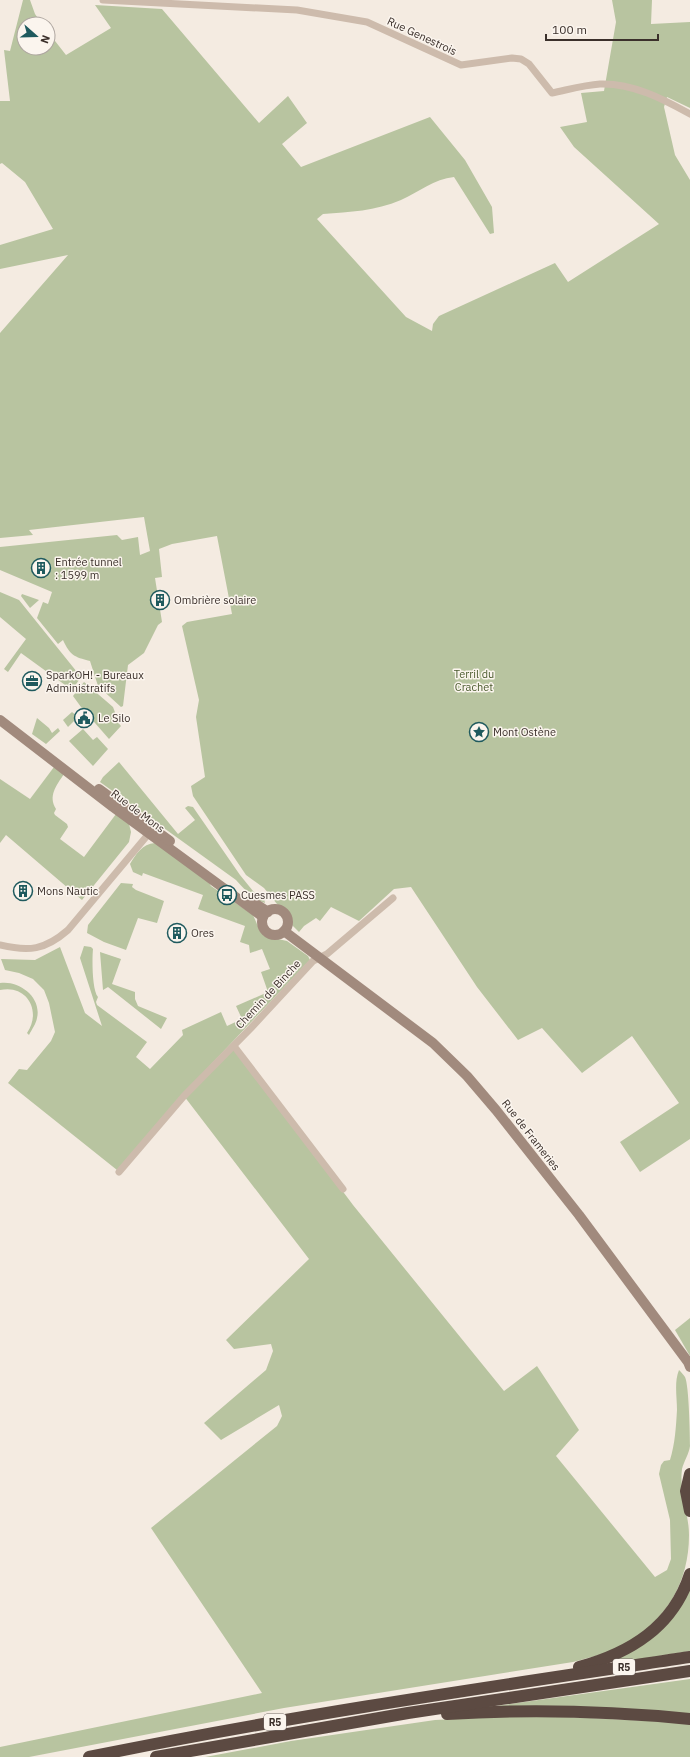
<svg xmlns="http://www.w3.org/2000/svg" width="690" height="1757" font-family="'IBM Plex Sans',sans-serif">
  <rect width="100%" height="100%" fill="#f4ebe1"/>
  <g fill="#b8c4a0">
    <path d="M23,0H30L35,14L42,24H24V48H48V32L66,55L111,28L95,5L162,9L259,123L288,96L307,123L282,144L301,167L430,117L465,160L492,207L494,233L490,234L454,177C434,179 419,192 401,200C375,211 350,212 323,214L317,219L406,317L432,331L433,324L439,316L555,263L568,282L659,224L574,147L560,127L587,122L581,93L604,91L616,22L612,0H652L651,24L690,22V108L667,97L664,107L675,155L690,180V1139L640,1172L620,1142L679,1103L632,1036L582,1073L542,1028L518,1040L477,987L411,887L394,889L359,921L331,907L320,921L316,918L304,926L299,932L292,925L290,915L285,908L277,904L264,888L246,875L193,796L191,786L205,777L196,717L199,700L182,626L187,622L232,614L217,536L172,544L159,549L162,577L155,578L162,622L158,625L144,653L128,665L123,706L121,707L98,686L90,661C74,657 70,655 63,640L58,644L37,618L43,602L48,604L52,592L0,570V547L117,535L122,540L138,537L140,555L150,551L144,517L29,530L33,535L0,538V333L68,255L0,269V245L53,229L25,182L2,163L0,164V101H10L4,50L10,51Z"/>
    <path d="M0,592L19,600L81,677L72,690L21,653L8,672L4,669L26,639L0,617Z"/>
    <path d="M22,594L39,600L30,608L21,596Z"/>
    <path d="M84,682L113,707L116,715L114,718L121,726L109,739L81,707L73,696Z"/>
    <path d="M72,712L78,717L68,727L63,720Z"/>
    <path d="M37,718L49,728L52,733L58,728L60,731L46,744L32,734Z"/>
    <path d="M83,729L93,740L97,737L108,749L93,766L69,741Z"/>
    <path d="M119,762L178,834L195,820L185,808L188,806L193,807L240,875L253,891L264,899L265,903C254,900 244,889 236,880L100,782L103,777Z"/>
    <path d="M54,767L64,774C56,786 48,796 56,809L54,813L55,815L67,824L68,827L60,839L84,857L116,814L129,824L131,832L129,842L82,900L6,835L0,843V779L30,799Z"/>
    <path d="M155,843L208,881L211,886L253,915L260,931L264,936L287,941L308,956L310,960L182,1095L117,1170L8,1083L19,1069L27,1070L51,1041L55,1032L49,1003L44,990L33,979L19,973L5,970L1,959L35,960L60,947L85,1013L102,1026L80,958L84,946L91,947L93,949C92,959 92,990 98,997L96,1002L97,1005L147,1042L136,1057L150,1069L183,1035L182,1030L221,1012L227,1026L242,1019L236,1006L268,992L261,972L270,969L262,949L250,953L249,945L240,942L245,926L198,909L203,895L143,873L142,876L133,872L130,864C136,854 142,844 155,843Z"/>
    <path d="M121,883L133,884L132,887L136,890L164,901L157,923L138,918L126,950L104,942L87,933L88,925Z"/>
    <path d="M100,952L121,959L112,984L135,992V999L138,1006L167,1018L161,1029L108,987L103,990Z"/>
    <path d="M0,983C19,980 42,997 37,1018C36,1024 32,1029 29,1035L27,1033C42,1011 27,984 0,990Z"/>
    <path d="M234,1046L353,1205L504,1391L537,1366L579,1430L556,1456L655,1577L667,1570L671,1559L670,1520L659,1474L661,1465L664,1461L670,1460C675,1444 676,1427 677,1410C677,1397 674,1382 679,1370C681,1372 683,1374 685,1377C689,1385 690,1435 690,1446C689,1454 684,1461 682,1469C679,1492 689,1513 689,1535C689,1582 667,1619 627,1643C611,1653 591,1657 573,1662L284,1708L29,1757H0V1747L262,1693L151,1528L277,1426L282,1416L279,1405L221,1440L204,1423L266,1370L273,1351L271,1344L234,1349L226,1340L309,1259L184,1096Z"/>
    <path d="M690,1318V1356L675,1330Z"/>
    <path d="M690,1582V1651L617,1663L615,1659L632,1651Z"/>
    <path d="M690,1679V1716L496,1706Z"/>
    <path d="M531,1715L690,1723V1757H205L291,1741L435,1720Z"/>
  </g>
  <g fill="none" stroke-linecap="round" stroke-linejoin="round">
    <g stroke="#cdbbac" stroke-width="7">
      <path d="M103,0L297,10L367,22L461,65L512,58L521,59L529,64L552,93C567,90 584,85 600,84C633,83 663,99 690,114"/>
      <path d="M0,945C29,952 45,950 68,930L151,831"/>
      <path d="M234,1046L343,1189"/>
      <path d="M119,1172L184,1096L251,1028L313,961L327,954L393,898"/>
    </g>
    <g stroke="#a18a7d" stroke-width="10">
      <path d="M0,720L113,807L263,917"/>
      <path d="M99,789L170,841"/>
      <path d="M250,900L268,912"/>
      <circle cx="275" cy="922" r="13"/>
      <path d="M284,931L433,1043L467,1076L496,1110L579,1215L688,1362L690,1367"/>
    </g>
    <g stroke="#5c4a42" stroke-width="12">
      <path d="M690,1474L686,1491L690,1511"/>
      <path d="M579,1667C630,1653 673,1627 690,1574"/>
      <path d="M447,1714C528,1709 609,1711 690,1719"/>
      <path d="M89,1757C288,1716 489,1687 690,1657"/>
      <path d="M156,1757L408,1713L690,1671"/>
    </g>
  </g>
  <defs>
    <symbol id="building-ring" viewBox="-11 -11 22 22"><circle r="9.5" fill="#fbf5ee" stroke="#1f5a5e" stroke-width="1.5"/><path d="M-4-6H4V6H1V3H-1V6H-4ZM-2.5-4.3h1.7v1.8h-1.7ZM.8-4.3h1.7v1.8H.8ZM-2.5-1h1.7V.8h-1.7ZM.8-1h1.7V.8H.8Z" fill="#1f5a5e"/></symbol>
    <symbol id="office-ring" viewBox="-11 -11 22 22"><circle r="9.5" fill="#fbf5ee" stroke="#1f5a5e" stroke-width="1.5"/><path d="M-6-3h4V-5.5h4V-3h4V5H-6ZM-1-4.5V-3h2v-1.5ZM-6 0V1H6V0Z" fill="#1f5a5e"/></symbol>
    <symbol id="civic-ring" viewBox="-11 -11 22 22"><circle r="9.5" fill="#fbf5ee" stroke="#1f5a5e" stroke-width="1.5"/><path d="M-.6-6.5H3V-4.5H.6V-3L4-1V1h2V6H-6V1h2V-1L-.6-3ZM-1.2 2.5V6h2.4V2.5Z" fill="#1f5a5e"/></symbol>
    <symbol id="sight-ring" viewBox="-11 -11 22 22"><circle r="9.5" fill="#fbf5ee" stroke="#1f5a5e" stroke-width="1.5"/><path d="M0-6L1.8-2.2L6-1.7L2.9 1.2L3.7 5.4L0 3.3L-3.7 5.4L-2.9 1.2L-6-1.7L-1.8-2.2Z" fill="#1f5a5e"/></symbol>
    <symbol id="bus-ring" viewBox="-11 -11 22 22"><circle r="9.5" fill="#fbf5ee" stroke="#1f5a5e" stroke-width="1.5"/><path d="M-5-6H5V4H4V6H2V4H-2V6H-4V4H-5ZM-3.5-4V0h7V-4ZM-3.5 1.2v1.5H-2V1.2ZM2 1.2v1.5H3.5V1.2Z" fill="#1f5a5e"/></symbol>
  </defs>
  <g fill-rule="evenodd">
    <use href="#building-ring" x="30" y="557" width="22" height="22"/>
    <use href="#building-ring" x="149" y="589" width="22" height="22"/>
    <use href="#office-ring" x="21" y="670" width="22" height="22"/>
    <use href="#civic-ring" x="73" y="707" width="22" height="22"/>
    <use href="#sight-ring" x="468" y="721" width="22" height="22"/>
    <use href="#building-ring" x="12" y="880" width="22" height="22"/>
    <use href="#bus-ring" x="216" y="884" width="22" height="22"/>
    <use href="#building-ring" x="166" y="922" width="22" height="22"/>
  </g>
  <g text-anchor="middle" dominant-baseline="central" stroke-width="3" stroke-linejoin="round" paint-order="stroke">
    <g fill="#fbf5ee" stroke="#756b66" stroke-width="1">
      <rect x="613" y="1659" width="22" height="16" rx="3"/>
      <rect x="264" y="1714" width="22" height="16" rx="3"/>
    </g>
    <g font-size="10" font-weight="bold" fill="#3b302b">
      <text x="624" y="1667">R5</text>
      <text x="275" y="1722">R5</text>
    </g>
    <g font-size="11" fill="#3b302b" stroke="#fbf5ee">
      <text transform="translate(422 36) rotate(25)">Rue Genestrois</text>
      <text transform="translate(138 811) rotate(37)">Rue de Mons</text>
      <text transform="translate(268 994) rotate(-47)">Chemin de Binche</text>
      <text transform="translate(531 1135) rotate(52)">Rue de Frameries</text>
    </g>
    <g font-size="11" fill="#3b302b" stroke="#fbf5ee" text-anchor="start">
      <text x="55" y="562">Entrée tunnel<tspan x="55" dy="13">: 1599 m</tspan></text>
      <text x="174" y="600">Ombrière solaire</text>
      <text x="46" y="675">SparkOH! - Bureaux<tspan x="46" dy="13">Administratifs</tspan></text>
      <text x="98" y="718">Le Silo</text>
      <text x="493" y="732">Mont Ostène</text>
      <text x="37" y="891">Mons Nautic</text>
      <text x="241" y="895">Cuesmes PASS</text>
      <text x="191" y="933">Ores</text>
    </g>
    <g font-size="11" fill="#4a5a2e" stroke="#fbf5ee">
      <text x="474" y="674">Terril du<tspan x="474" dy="13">Crachet</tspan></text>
    </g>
  </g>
  <g transform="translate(36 36) rotate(110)"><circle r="19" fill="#fbf5ee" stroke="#aea6a0"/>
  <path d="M0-3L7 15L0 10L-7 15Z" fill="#1f5a5e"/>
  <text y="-6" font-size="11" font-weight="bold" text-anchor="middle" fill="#3b302b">N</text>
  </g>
  <path d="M546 34v6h112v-6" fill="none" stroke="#3b302b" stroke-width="2"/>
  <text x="552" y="34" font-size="12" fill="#3b302b" stroke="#fbf5ee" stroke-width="3" paint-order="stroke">100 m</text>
</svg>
